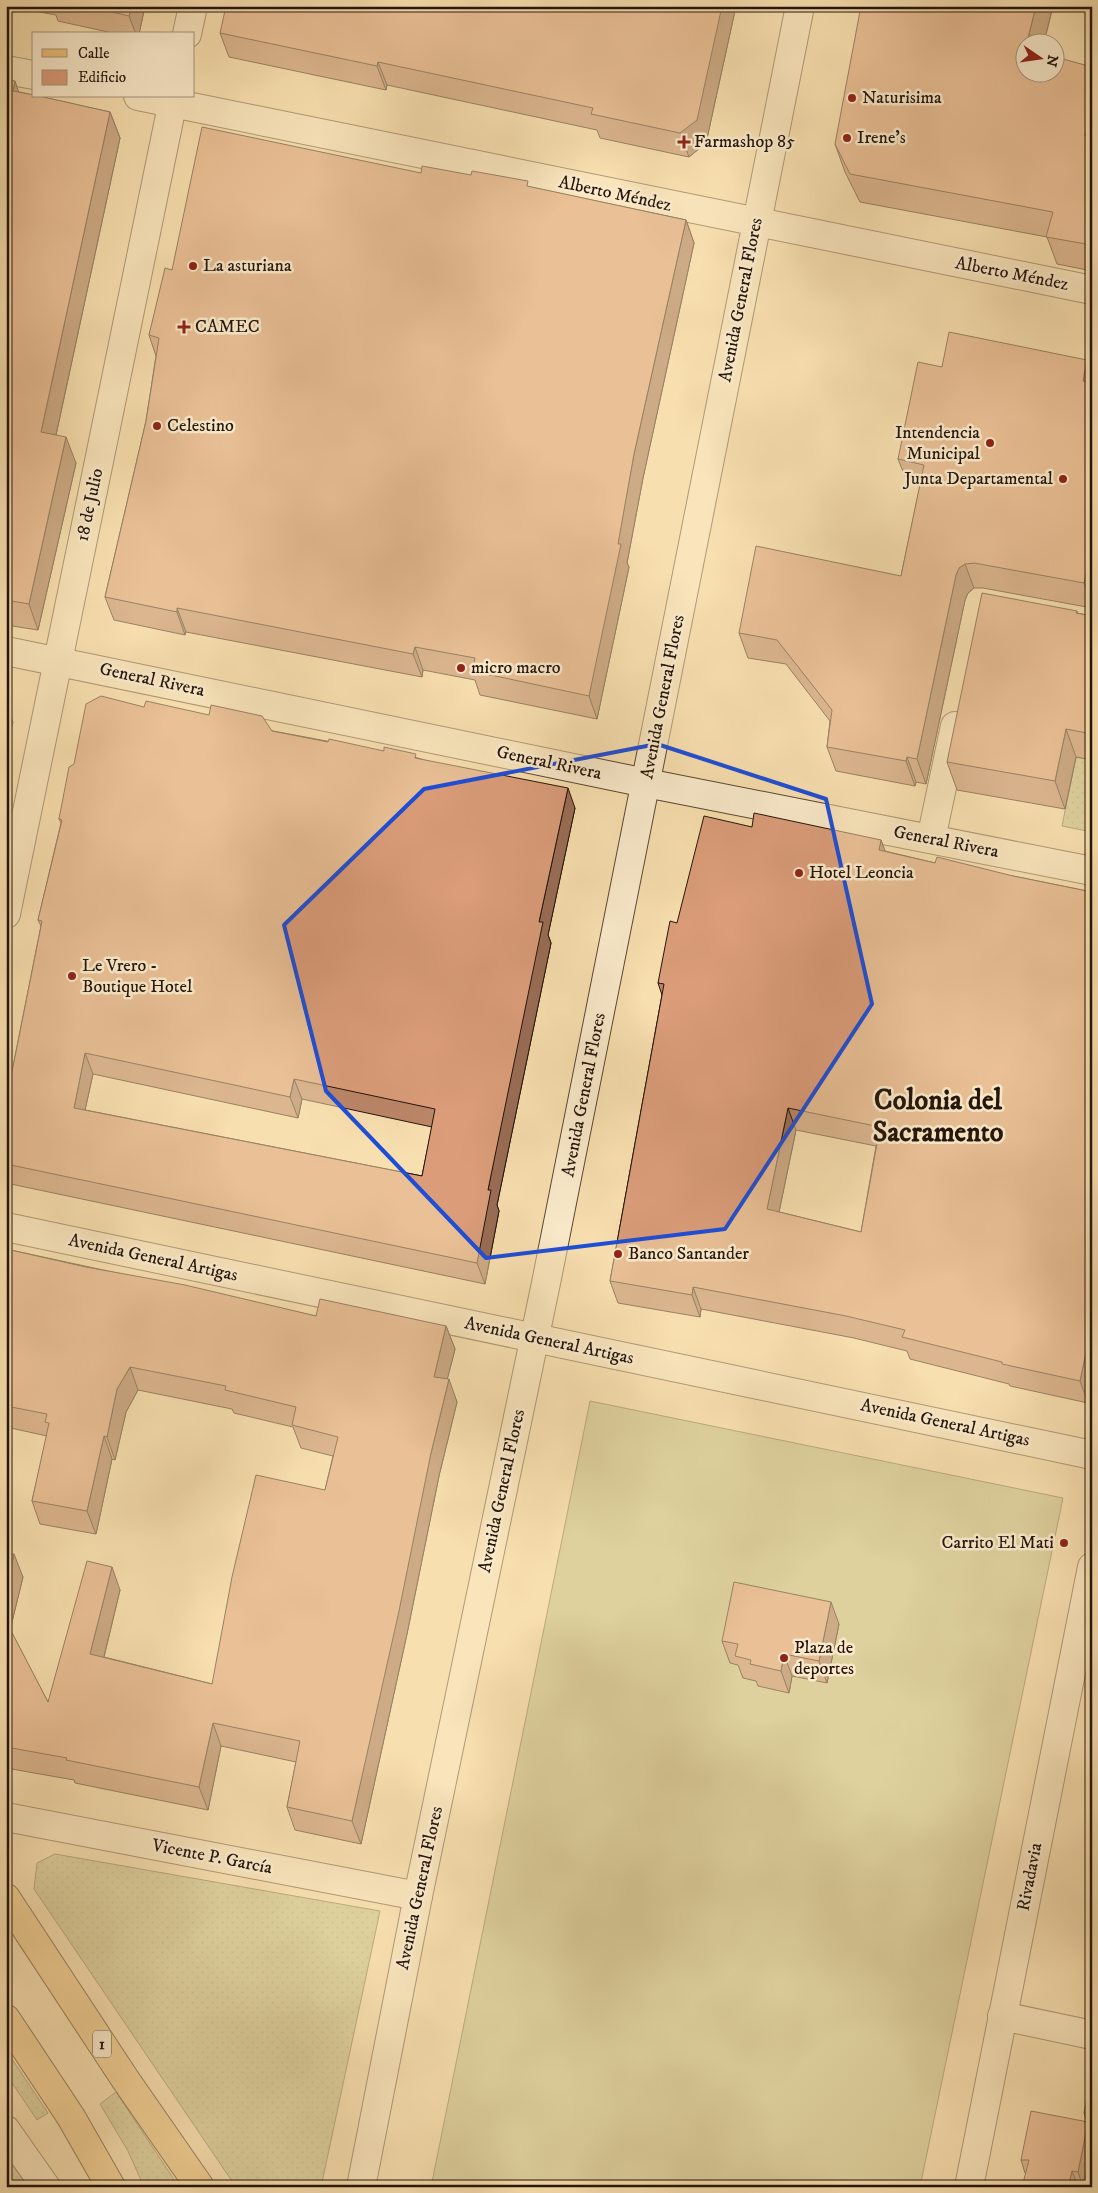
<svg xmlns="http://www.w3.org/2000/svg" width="1098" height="2193" font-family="'IM FELL DW Pica',serif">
  <defs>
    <pattern id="grass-dots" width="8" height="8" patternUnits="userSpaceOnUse" patternTransform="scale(1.25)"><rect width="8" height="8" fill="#bfc18a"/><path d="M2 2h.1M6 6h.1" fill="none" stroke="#a4a576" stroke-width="1.8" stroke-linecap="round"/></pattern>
  </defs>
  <rect width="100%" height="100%" fill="#f8dfaf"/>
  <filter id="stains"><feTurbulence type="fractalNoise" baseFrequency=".004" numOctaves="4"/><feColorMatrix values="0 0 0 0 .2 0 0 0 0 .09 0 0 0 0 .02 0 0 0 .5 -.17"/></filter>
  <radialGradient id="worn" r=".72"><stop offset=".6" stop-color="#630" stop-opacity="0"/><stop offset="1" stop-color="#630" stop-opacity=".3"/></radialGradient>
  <g fill="url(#grass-dots)" stroke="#716a4a">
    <path d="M1076,757L1092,760V832L1062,826Z"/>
    <path d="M55,1854L380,1911L321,2187H236L34,1889L37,1863Z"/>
    <path d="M6,2050L48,2113L37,2120L6,2074Z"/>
    <path d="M116,2092L179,2187H144L128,2151L100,2104Z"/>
    <path d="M6,2156L28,2187H6Z"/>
  </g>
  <path fill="#bfc18a" stroke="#716a4a" d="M590,1401L1063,1498L920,2187H431Z"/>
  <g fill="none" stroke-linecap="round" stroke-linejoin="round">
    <defs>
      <g id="minor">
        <path d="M187,34L193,6"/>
        <path d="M6,70L34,75"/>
        <path d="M138,96L1092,290"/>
        <path d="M6,651L646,783L1092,871"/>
        <path d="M931,839L955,726"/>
        <path d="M6,914L174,96"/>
        <path d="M6,1227L1092,1455"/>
        <path d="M6,1817L418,1896"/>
        <path d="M1002,2016L1092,2035"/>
        <path d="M6,2130L46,2187"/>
        <path d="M363,2187L362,2182L418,1896L546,1283L800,6"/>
        <path d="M969,2187L1092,1567"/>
      </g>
      <g id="major">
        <path d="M6,1898L125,2079L200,2187"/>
        <path d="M6,2019L71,2117L111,2187"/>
      </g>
    </defs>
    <use href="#minor" stroke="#584733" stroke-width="30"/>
    <use href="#major" stroke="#23140a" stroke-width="30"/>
    <use href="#minor" stroke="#faeacb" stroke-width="28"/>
    <use href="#major" stroke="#ecc078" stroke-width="28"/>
  </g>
  <g fill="#bb8668" stroke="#23140a" fill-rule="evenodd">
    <path d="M7,6H145L139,34H117L58,21L56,15Z"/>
    <path d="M736,6L706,143L689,157L600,138L597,130L387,85L386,90L229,57L220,33Z"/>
    <path d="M1053,6L1044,42H1026V72L1092,67V271L1057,264L1047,237L860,202L845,172L835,144Z"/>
    <path d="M6,79L19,92L110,112L120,138L56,435L76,463L38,630L6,625Z"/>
    <path d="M421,173L530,187L686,220L694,243L643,478L627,563L629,567L597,719L480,695L475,680L423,670L422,677L186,632L185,635L114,620L105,597L146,421L156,356L149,335L172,270Z"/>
    <path d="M1087,360L1092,372V608L983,588H974L968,593L965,600L926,784L916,782L915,786L836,771L827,747L830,721L786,664L748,658L739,633L901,576L920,486L908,484L898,459L942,367Z"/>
    <path d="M1077,611V613L1092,616V760L1076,757L1065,809L957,790L947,762Z"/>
    <path d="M144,707L418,758L575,808L548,935L551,943L497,1205L499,1211L485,1284L6,1183V1102L41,926L38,920L61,823L59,819L74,764ZM93,1074L298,1118L302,1099L432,1127L422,1176L85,1110Z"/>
    <path d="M752,827L881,840L885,851L935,863L1013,876L1092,892V1383L1088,1403L1010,1386L1009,1384L910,1359L907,1351L854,1338L701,1309L700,1317L618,1303L610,1281L662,995L658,983ZM796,1130L876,1146L861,1232L779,1212Z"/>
    <path d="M6,1249L316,1316L446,1326L455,1349L447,1379L457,1402L439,1476L407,1634L361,1844L295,1830L287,1807L296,1762L221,1746L208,1810L75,1783L74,1780L6,1768V1552L23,1577L10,1630L48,1702L120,1590L104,1657L212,1684L325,1490L333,1456L301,1448L293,1427L234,1413L232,1409L138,1390L126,1412L115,1460L112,1459L96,1534L40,1524L32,1501L47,1436L6,1427Z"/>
    <path d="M839,1624L827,1683L792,1676L789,1693L758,1686L756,1681L743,1678L738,1665L730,1663L722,1641Z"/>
    <path d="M1092,2074V2129H1090L1092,2133V2145L1083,2187L1025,2173L1021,2160L1087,2122L1084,2113Z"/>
  </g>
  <g fill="#996d55" stroke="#23140a">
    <path d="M132,6H145L139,34H136L129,16Z"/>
    <path d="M722,6H736L706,143L689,157L680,133Z"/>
    <path d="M1036,6H1053L1044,42H1027Z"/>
    <path d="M378,62L387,85L386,90L377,66Z"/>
    <path d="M15,81L24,108L13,91Z"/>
    <path d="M110,112L120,138L51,458L41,432Z"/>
    <path d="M1092,113V153L1085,136Z"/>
    <path d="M686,220L694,243L643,478L627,563L629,567L597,719L589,696L634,454Z"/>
    <path d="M1087,360L1092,372V405L1083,381Z"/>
    <path d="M66,437L76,463L38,630L29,604Z"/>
    <path d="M1092,546V605L1084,583Z"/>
    <path d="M965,564L974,588L968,593L965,600L926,784L917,759L956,575L959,568Z"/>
    <path d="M177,608L186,632L185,635L177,612Z"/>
    <path d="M415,647L423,670L422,677L413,654Z"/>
    <path d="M6,695L9,703L8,709L13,722L6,753Z"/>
    <path d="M1066,729L1076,757L1065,809L1055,781Z"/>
    <path d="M907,757L916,782L915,786L906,761Z"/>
    <path d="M568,788L575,808L548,935L551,943L497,1205L499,1211L485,1284L477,1263L488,1190L539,922Z"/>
    <path d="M881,840L889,862L879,850Z"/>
    <path d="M85,1053L93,1074L81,1128L74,1108Z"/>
    <path d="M294,1079L302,1099L298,1118L290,1097Z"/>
    <path d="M788,1108L796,1130L775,1231L767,1209Z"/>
    <path d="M693,1287L701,1309L700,1317L692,1295Z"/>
    <path d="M1092,1324V1383L1088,1403L1080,1381Z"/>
    <path d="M446,1326L455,1349L442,1400L434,1377Z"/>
    <path d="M130,1367L138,1390L126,1412L115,1460L107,1437L117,1389Z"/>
    <path d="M449,1379L457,1402L439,1476L407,1634L361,1844L352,1821L431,1453Z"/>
    <path d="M104,1436L112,1459L96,1534L87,1511Z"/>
    <path d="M14,1554L23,1577L9,1634L6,1625V1588Z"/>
    <path d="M112,1567L120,1590L99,1677L90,1654Z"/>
    <path d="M831,1602L839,1624L827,1683L819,1661Z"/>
    <path d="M784,1654L792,1676L789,1693L781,1671Z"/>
    <path d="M11,1659L6,1690V1662Z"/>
    <path d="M213,1723L221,1746L208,1810L199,1787Z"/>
    <path d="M1088,2122L1092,2133V2145L1083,2187L1078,2172Z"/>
    <path d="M1072,2171L1078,2186V2187H1068Z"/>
  </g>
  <g fill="#da9c79" stroke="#23140a" fill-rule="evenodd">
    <path d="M86,6H132L129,16Z"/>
    <path d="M226,6H722L697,120L680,133L591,114L593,108L378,62L377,66L220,33Z"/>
    <path d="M861,6H1036L1027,42H1026V72H1056V57L1092,67V113L1085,136L1092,137V245L1046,237L1053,212L850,174L835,144Z"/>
    <path d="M6,79L15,81L13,91L34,95V96H39L110,112L41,432L66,437L29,604L6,600Z"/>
    <path d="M202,127L421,173L422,166L471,175L472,171L528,181L527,186L686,220L634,454L618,544H621L589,696L472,671L475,658L415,647L413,654L177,608V612L105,597L146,421L159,338L149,335L165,268L172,270Z"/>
    <path d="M949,332L1087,360L1083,381L1092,383V546L1084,583L974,563L965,564L959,568L956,575L917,759L907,757L906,761L827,747L832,710L777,640L739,633L756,546L901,576L924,465L898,459L918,362L942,367Z"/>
    <path d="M982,593L1077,611L1076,613L1092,616V734L1066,729L1055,781L947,762Z"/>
    <path d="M101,696L144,707L146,701L209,715L211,705L262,716L272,731L328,742L329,739L384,751V747L416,754L415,758L568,788L539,922H543L488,1190H491L477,1263L6,1164V1102L42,921L38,920L62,820L59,819L69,767L74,764L86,704ZM85,1053L290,1097L294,1079L435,1109L422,1176L74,1108Z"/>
    <path d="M754,813L881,840L879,850L935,863L937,857L1013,876L1092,892V1324L1080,1381L1002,1364V1362L902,1337L905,1330L846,1316L693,1287L692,1295L610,1281L664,984L658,983L670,921L677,923L704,816L752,827ZM788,1108L880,1127L861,1232L767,1209Z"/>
    <path d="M6,1249L86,1267L185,1285L316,1316L320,1299L446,1326L434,1377L449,1379L431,1453L399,1611L352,1821L287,1807L300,1741L213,1723L199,1787L66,1760L67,1758L6,1747V1682L11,1659L6,1662V1621L48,1702L87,1561L112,1567L90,1654L212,1684L232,1577L256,1475L325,1490L338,1437L292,1425L296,1407L225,1390L226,1386L130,1367L117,1389L107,1437L104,1436L87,1511L32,1501L49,1423L45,1422L47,1414L6,1406Z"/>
    <path d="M6,1552L14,1554L6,1588Z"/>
    <path d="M734,1582L831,1602L819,1661L784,1654L781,1671L750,1664L751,1660L735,1656L738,1644L722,1641Z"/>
    <path d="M1092,1764V1777L1089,1776Z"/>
    <path d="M1092,2074V2114L1084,2113Z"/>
    <path d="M1031,2111L1088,2122L1078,2172L1072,2171L1068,2187H1022L1029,2160H1021Z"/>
  </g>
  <path d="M0 0H1098V2193H0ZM657,744L826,799L872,1004L725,1229L486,1258L326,1091L284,925L424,789Z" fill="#f8dfaf" fill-opacity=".55" fill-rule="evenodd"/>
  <path fill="none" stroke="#1d4ed8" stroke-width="4" stroke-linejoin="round" d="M657,744L826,799L872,1004L725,1229L486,1258L326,1091L284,925L424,789Z"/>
  <g fill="#8f2418" stroke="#faeacb" stroke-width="2">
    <circle cx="852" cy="98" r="5"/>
    <circle cx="847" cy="138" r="5"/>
    <path d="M681.5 134.5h5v5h5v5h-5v5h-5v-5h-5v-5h5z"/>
    <circle cx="193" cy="266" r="5"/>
    <path d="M181.5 319.5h5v5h5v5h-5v5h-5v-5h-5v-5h5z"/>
    <circle cx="157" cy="426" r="5"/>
    <circle cx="990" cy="443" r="5"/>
    <circle cx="1063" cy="479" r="5"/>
    <circle cx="461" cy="668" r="5"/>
    <circle cx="799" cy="873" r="5"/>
    <circle cx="72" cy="976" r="5"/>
    <circle cx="618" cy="1254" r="5"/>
    <circle cx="1064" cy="1543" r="5"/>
    <circle cx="784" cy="1658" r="5"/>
  </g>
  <g text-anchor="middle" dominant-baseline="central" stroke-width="5" stroke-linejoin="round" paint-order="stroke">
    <rect fill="#faeacb" stroke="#645444" stroke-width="1" x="93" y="2030.5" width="18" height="27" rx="4"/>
    <g font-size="16" font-weight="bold" fill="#23140a">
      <text x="102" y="2044">1</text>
    </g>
    <g font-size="18" fill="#23140a" stroke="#faeacb" text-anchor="start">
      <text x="862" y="98">Naturisima</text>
      <text x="857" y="138">Irene's</text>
      <text x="694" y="142">Farmashop 85</text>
      <text x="203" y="266">La asturiana</text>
      <text x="195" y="327">CAMEC</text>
      <text x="167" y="426">Celestino</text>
      <text x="980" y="433" text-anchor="end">Intendencia<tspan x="980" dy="21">Municipal</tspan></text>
      <text x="1053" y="479" text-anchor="end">Junta Departamental</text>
      <text x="471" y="668">micro macro</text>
      <text x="809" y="873">Hotel Leoncia</text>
      <text x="82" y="966">Le Vrero -<tspan x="82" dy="21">Boutique Hotel</tspan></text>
      <text x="628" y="1254">Banco Santander</text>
      <text x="1054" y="1543" text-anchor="end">Carrito El Mati</text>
      <text x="794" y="1648">Plaza de<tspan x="794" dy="21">deportes</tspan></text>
    </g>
    <g font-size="18" fill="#23140a" stroke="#faeacb">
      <text transform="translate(615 194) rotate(12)">Alberto Méndez</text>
      <text transform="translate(1012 274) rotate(11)">Alberto Méndez</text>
      <text transform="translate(741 300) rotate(-79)">Avenida General Flores</text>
      <text transform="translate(90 505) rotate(-78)">18 de Julio</text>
      <text transform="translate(152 680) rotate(12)">General Rivera</text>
      <text transform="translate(663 697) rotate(-79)">Avenida General Flores</text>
      <text transform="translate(549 763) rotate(12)">General Rivera</text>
      <text transform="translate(946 842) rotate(11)">General Rivera</text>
      <text transform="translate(584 1095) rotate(-79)">Avenida General Flores</text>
      <text transform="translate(153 1258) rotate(12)">Avenida General Artigas</text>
      <text transform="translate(549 1341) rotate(12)">Avenida General Artigas</text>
      <text transform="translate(945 1423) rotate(12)">Avenida General Artigas</text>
      <text transform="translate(502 1491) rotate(-78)">Avenida General Flores</text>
      <text transform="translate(212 1857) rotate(11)">Vicente P. García</text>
      <text transform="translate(1030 1877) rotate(-79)">Rivadavia</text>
      <text transform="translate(420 1888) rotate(-78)">Avenida General Flores</text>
    </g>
    <g font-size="28" font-weight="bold" fill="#23140a" stroke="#faeacb">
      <text x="938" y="1100">Colonia del<tspan x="938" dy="32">Sacramento</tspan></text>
    </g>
  </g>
  <rect width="1098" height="2193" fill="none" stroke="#f8dfaf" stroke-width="25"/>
  <rect x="8" y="8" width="1083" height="2178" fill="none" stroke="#23140a" stroke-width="2.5"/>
  <rect x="12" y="12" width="1073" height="2168" fill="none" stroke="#23140a"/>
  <rect x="32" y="32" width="162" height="65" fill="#faeacb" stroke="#a4947e"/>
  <rect x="42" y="49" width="25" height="8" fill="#ecc078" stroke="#a4947e"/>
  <text x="78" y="58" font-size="15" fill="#23140a">Calle</text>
  <rect x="42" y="70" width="25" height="15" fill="#da9c79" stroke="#a4947e"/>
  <text x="78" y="82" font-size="15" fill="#23140a">Edificio</text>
  <g transform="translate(1040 58) rotate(103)"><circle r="24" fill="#faeacb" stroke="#a4947e"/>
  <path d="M0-4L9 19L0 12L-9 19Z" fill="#8f2418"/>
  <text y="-8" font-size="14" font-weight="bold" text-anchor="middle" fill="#23140a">N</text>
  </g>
  <rect width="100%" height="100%" filter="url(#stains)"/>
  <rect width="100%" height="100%" fill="url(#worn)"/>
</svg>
